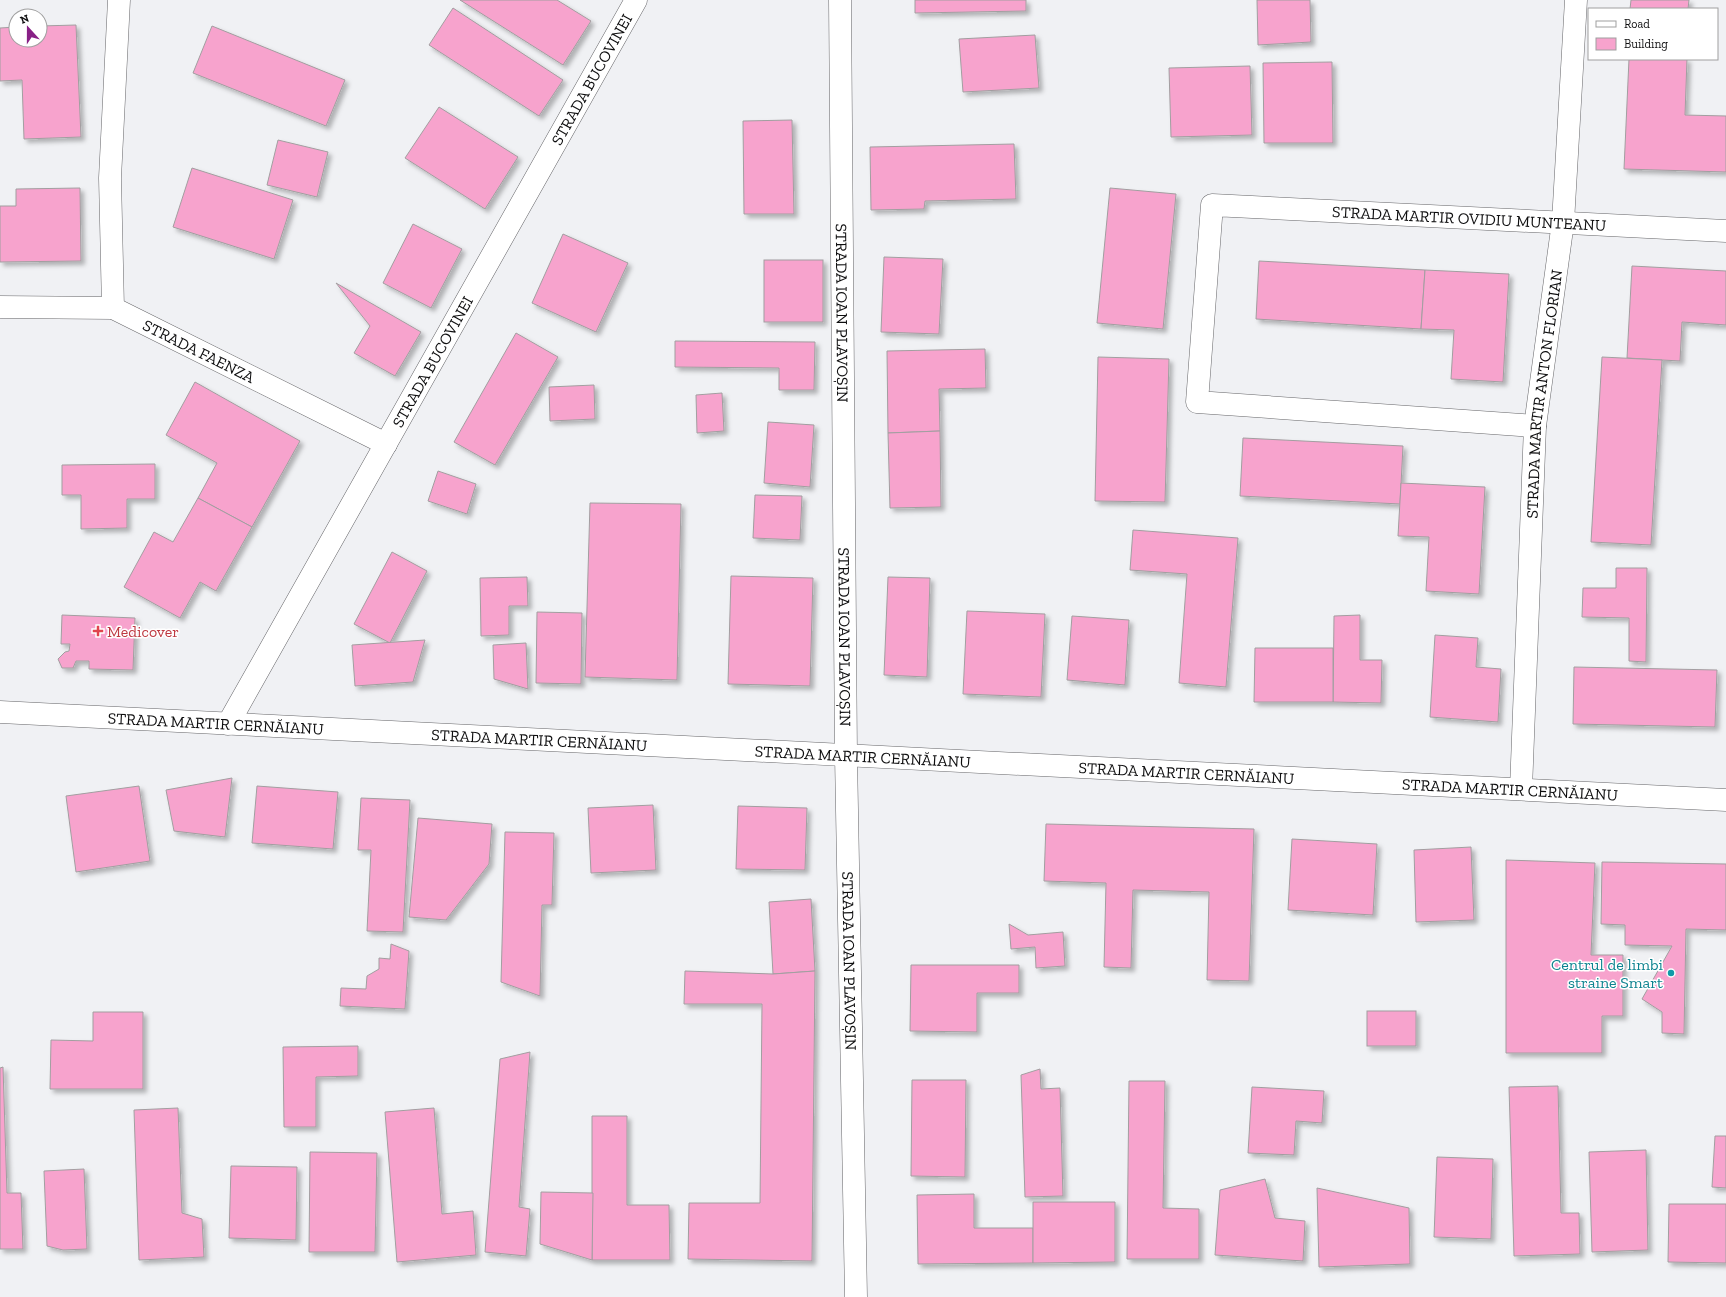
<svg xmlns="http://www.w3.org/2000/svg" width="1726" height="1297" font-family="'Zilla Slab',serif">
  <defs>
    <filter id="shadow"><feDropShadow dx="3.5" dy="3.5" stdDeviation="2" flood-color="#0004"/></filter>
  </defs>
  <rect width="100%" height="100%" fill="#f0f1f4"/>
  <g fill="#f7a3cd" stroke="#a29ea0" filter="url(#shadow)">
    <path d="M460,0H557L591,21L563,65Z"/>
    <path d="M915,0H1026V11L915,13Z"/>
    <path d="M1257,0H1310L1311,42L1258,45Z"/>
    <path d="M1631,0H1689L1688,9H1630Z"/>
    <path d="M453,8L563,80L539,116L429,45Z"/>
    <path d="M76,25L81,137L24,139L22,80L0,81V28L16,27V40H40V26Z"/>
    <path d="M212,26L345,80L326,126L193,73Z"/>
    <path d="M1035,35L1039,88L963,92L959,39Z"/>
    <path d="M1629,59H1687L1685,115L1726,116V172L1624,169Z"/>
    <path d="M1332,62L1333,143H1264L1263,63Z"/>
    <path d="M1250,66L1252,135L1171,137L1169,68Z"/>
    <path d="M439,107L518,157L485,209L405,158Z"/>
    <path d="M792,120L794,214H744L743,121Z"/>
    <path d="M278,140L328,152L317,197L267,185Z"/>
    <path d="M1014,144L1016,199L925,201L924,209L871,210L870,147Z"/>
    <path d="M192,168L293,200L274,259L173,227Z"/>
    <path d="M80,188L81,261L0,262V206H16V189Z"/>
    <path d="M1110,188L1176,194L1163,329L1097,323Z"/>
    <path d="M413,224L462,249L431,308L383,283Z"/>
    <path d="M563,234L628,263L596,332L532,303Z"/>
    <path d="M884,257L943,259L939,334L881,332Z"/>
    <rect x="764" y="260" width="59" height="62"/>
    <path d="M1259,261L1425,270L1421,329L1256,319Z"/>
    <path d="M1632,266L1726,271V325L1682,322L1680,361L1627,358Z"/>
    <path d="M1425,270L1509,274L1503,382L1451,379L1454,330L1421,329Z"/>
    <path d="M336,283L421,332L395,376L354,353L370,326Z"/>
    <path d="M516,333L558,357L495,465L454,442Z"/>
    <path d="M675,341L815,342L814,390H779V368L675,367Z"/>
    <path d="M985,349L986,388L939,389L940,431L888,433L887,351Z"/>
    <path d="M1098,357L1169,359L1165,502L1095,501Z"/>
    <path d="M1602,357L1662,360L1651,545L1591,542Z"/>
    <path d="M195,382L300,441L252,527L198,498L217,463L166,435Z"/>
    <path d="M594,385L595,419L550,421L549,387Z"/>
    <path d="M722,393L724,431L697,433L696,395Z"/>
    <path d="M768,422L814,425L810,487L764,483Z"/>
    <path d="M940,431L941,507L890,508L888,433Z"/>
    <path d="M1243,438L1403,446L1400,504L1240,496Z"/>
    <path d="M155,464V499H127V528L81,529V495H62V465Z"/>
    <path d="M438,471L476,484L467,514L428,501Z"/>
    <path d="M1401,483L1485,487L1479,594L1426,591L1429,537L1398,536Z"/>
    <path d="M755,495L802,496L800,540L753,538Z"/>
    <path d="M198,498L252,527L216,591L200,582L180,618L124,587L154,532L173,542Z"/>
    <path d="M590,503L681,504L677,680L585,677Z"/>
    <path d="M1133,530L1238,538L1226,687L1179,683L1187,574L1130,570Z"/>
    <path d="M392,552L427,571L390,643L354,624Z"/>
    <path d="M1616,568H1647L1646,662L1629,661V618L1582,617L1583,588H1616Z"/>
    <path d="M731,576L813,578L810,686L728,684Z"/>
    <path d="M527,577L528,606H509V635L481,636L480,578Z"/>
    <path d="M888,577L930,578L927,677L884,675Z"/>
    <path d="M967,611L1045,614L1041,697L963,694Z"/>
    <path d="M537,612L582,613L581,684L536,683Z"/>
    <path d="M62,615L135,618L133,670L89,669V661H76L73,668H62L58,659L65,652L69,651L70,644H61Z"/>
    <path d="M1360,615V660H1382L1381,703L1333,702L1334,616Z"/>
    <path d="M1072,616L1129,620L1125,685L1067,680Z"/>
    <path d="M1435,635L1478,638L1476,667L1501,669L1498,722L1430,717Z"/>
    <path d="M425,640L413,682L355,686L352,645Z"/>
    <path d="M526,643L528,689L494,679L493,645Z"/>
    <path d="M1255,648H1333V702H1254Z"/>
    <path d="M1574,667L1717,670L1715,727L1573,724Z"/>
    <path d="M232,778L225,837L174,831L166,790Z"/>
    <path d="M139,786L150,861L76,872L66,796Z"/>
    <path d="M257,786L338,792L333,849L252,843Z"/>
    <path d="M361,798L410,800L403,932L367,931L371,850H358Z"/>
    <path d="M653,805L656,870L591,873L588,808Z"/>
    <path d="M738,806L807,808L805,870L736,869Z"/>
    <path d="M418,818L492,824L489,864L446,920L409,917Z"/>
    <path d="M1046,824L1254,829L1249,981L1207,980L1209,892L1133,890L1131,968L1104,967L1106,883L1044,881Z"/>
    <path d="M505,832L554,833L552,905H542L540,996L501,982Z"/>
    <path d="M1292,839L1377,844L1373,915L1288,910Z"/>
    <path d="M1471,847L1474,920L1416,922L1414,850Z"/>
    <path d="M1506,860L1595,863L1591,955H1623V1016H1602V1053H1506Z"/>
    <path d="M1602,862L1726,864V930L1686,929L1684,1034L1662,1033V1012L1642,999L1672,946L1625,945V925L1601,924Z"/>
    <path d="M811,899L815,971L773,974L769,902Z"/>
    <path d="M1009,924L1028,935L1063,932L1065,966L1036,968L1035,947L1011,949Z"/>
    <path d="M391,944L409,951L405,1009L340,1006L341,988L366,989L367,976L379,969V958L390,959Z"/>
    <path d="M911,965H1019V993H977V1032L910,1031Z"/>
    <path d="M685,971L773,974L815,971L812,1261L688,1259L689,1203H760L762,1004H684Z"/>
    <rect x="1367" y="1011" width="49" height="35"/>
    <path d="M93,1012H143V1089H50L51,1040L93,1041Z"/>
    <path d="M358,1046V1076L316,1077V1127H284L283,1047Z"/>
    <path d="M530,1052L519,1207L530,1209L526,1256L485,1252L500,1059Z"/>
    <path d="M3,1067L7,1193H21L23,1249H0V1068Z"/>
    <path d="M1040,1069L1041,1089L1060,1088L1063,1196L1025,1197L1021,1075Z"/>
    <path d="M912,1080H966L965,1177L911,1176Z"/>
    <path d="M1129,1081H1165L1163,1208L1199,1209V1259H1127Z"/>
    <path d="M1558,1086L1561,1213H1579L1580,1254L1514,1256L1509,1087Z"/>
    <path d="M1252,1087L1324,1091L1322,1123L1296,1121L1294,1155L1248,1153Z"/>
    <path d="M178,1108L182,1213L202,1219L204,1257L139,1260L134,1110Z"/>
    <path d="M434,1108L442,1214L473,1211L476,1255L397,1262L385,1112Z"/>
    <path d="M592,1116H627V1205H669L670,1260H592Z"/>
    <path d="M1715,1136H1726V1188L1712,1187Z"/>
    <path d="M1646,1150L1648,1250L1592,1252L1589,1152Z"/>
    <path d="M310,1152L377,1153L375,1252H309Z"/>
    <path d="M1437,1157L1493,1159L1491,1239L1434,1237Z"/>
    <path d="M231,1166L297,1167L296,1240L229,1238Z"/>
    <path d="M84,1169L87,1249L63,1250L47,1246L44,1171Z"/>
    <path d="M1265,1179L1275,1218L1305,1221L1303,1261L1215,1255L1220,1190Z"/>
    <path d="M1317,1188L1409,1208L1410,1264L1319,1267Z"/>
    <path d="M541,1192L593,1193L592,1260L540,1244Z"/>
    <path d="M974,1194V1228H1033V1263L918,1264L917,1195Z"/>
    <path d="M1033,1202H1115V1262L1033,1263Z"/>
    <path d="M1669,1204H1726V1263L1668,1262Z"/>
  </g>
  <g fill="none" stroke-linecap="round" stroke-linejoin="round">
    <defs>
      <g id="minor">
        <path id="s1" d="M840,0L846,756L856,1297"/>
        <path id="s2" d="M0,307L113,308L386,444"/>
        <path d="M113,308L110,178L119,0"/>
        <path id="s3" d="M1535,426L1197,402L1212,205L1726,231"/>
        <path id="s4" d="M0,712L1726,800"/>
        <path id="s5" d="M228,724L636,0"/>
        <path id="s6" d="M1521,789L1535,426L1563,222L1576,0"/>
      </g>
    </defs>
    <use href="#minor" stroke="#666669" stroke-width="23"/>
    <use href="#minor" stroke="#fff" stroke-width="22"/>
  </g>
  <path fill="#e0444e" stroke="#fff" stroke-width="1.5" d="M96 625h4v4h4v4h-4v4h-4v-4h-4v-4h4z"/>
  <circle fill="#0f9aa8" stroke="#fff" stroke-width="1.5" cx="1671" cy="973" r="4"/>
  <g text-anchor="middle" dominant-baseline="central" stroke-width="3" stroke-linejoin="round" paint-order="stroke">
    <g font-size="16" fill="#0e0e0f" stroke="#fff">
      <text stroke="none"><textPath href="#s5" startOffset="740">STRADA BUCOVINEI</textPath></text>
      <text stroke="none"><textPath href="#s3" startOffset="794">STRADA MARTIR OVIDIU MUNTEANU</textPath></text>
      <text stroke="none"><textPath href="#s1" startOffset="313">STRADA IOAN PLAVOȘIN</textPath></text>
      <text stroke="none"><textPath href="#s2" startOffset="209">STRADA FAENZA</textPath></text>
      <text stroke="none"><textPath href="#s5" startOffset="416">STRADA BUCOVINEI</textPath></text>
      <text stroke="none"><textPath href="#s6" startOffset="396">STRADA MARTIR ANTON FLORIAN</textPath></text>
      <text stroke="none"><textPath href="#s1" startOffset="637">STRADA IOAN PLAVOȘIN</textPath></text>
      <text stroke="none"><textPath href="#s4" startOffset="216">STRADA MARTIR CERNĂIANU</textPath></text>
      <text stroke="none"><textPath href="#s4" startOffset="540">STRADA MARTIR CERNĂIANU</textPath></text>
      <text stroke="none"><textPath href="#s4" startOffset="864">STRADA MARTIR CERNĂIANU</textPath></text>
      <text stroke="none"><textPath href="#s4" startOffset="1188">STRADA MARTIR CERNĂIANU</textPath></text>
      <text stroke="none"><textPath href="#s4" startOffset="1512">STRADA MARTIR CERNĂIANU</textPath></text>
      <text stroke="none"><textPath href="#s1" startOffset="961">STRADA IOAN PLAVOȘIN</textPath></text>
    </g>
    <g font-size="16" fill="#be3a42" stroke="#fff" text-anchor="start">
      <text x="107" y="631">Medicover</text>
    </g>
    <g font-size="16" fill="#0d838f" stroke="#fff" text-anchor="end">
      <text x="1663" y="964">Centrul de limbi<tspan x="1663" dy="18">straine Smart</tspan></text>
    </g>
  </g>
  <rect x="1588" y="8" width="130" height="52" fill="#ffffff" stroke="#9f9f9f"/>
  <rect x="1596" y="21" width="20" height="6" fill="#ffffff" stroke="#9f9f9f"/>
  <text x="1624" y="28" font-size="12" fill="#0e0e0f">Road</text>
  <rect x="1596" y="38" width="20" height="12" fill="#f7a3cd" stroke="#9f9f9f"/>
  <text x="1624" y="48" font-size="12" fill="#0e0e0f">Building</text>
  <g transform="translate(28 28) rotate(339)"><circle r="19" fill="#ffffff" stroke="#9f9f9f"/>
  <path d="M0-3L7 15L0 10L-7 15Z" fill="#882086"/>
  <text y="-6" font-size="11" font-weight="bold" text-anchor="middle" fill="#0e0e0f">N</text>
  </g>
</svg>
